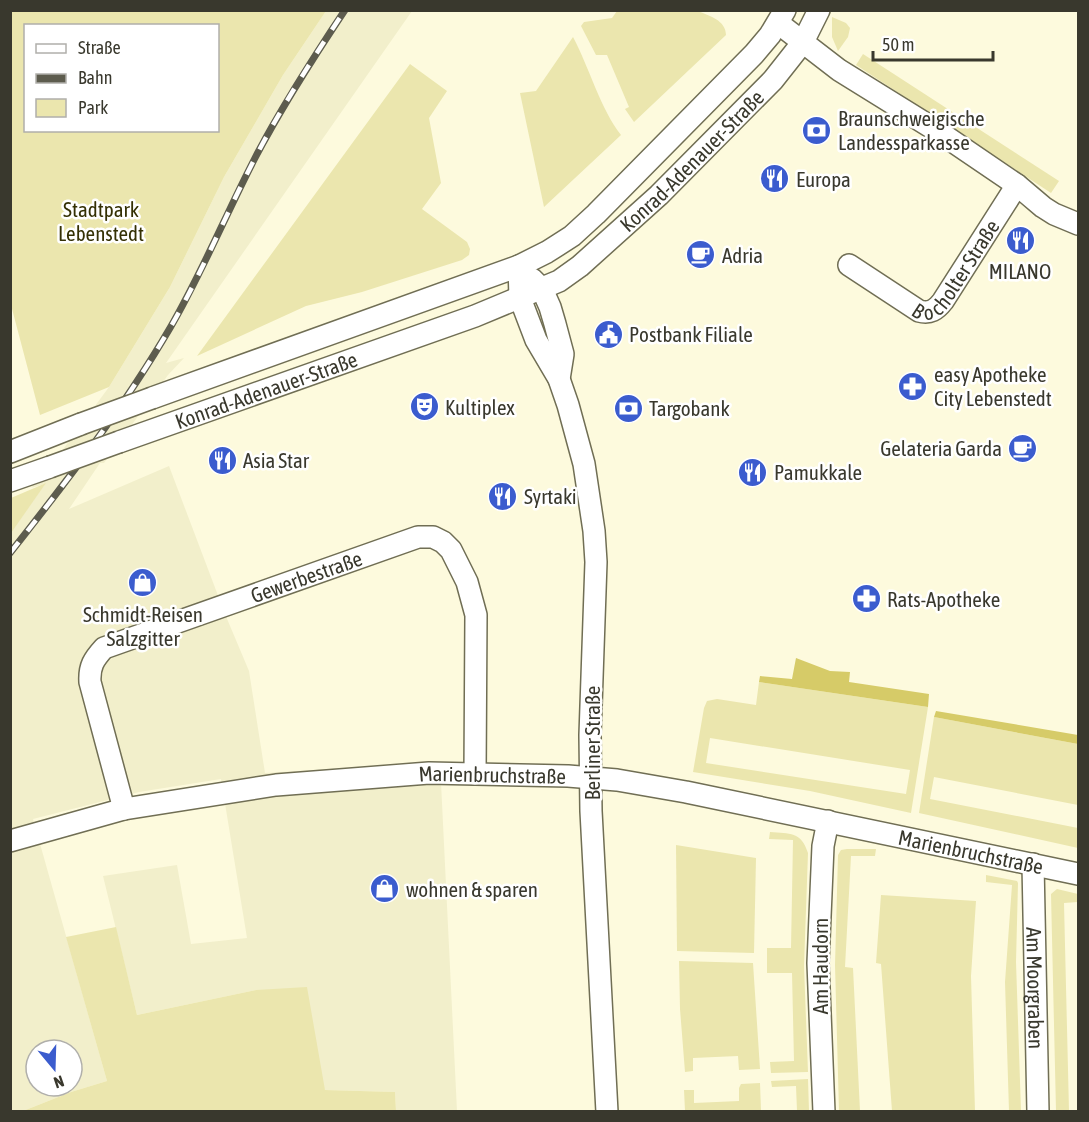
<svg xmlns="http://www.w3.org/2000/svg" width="1089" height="1122" font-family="'Asap Condensed',sans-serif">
  <rect width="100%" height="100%" fill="#fdfadd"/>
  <path fill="#f2efcb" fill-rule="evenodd" d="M326,11H412L166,363L184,358L168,375L104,463H100L69,509L169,466L225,614L249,671L265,773L440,762L457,1111H396L395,1092L325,1090L256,990L137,1015L103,876L177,865L191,944L247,938L221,779L139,792L33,819L107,1081L71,1092L23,1111H11L10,533L45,484L31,488L50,467L109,387L170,287L224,177L283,75ZM36,1050H72V1086H36Z"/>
  <g fill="#ebe6ae" fill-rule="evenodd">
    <path d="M10,11H326L283,75L224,177L170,287L109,387L40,415L11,305ZM26,26H218V130H26Z"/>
    <path d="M698,11C709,16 726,20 726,35L634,122L625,109L629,107L607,55H596L581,26L584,22L612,18L617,11Z"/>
    <path d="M832,17L846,23L850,28L848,37L838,51L832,37Z"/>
    <path d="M573,37C589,67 601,110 621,135L544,207L520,93L536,91Z"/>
    <path d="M863,54L1059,181L1051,193L856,65Z"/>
    <path d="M410,64L447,91L429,118L441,183L422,209L467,242L470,249L469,255L462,260L362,292L306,306L197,356Z"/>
    <path d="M46,483L11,533V498Z"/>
    <path d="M759,682L928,707L911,813L810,791L693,772L704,708L707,701L717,699L756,705ZM710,738L910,770L906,794L706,763Z"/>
    <path d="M934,717L1078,744V805L934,777L930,799L1078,828V848L919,813Z"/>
    <path d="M770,832C790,834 801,831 808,853L804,966L808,1072L771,1073L770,1062L794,1061L792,973H767V948H791L793,840L769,839Z"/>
    <path d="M676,845L756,858L754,953L677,951Z"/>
    <path d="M847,849H876L875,856H851L845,967L853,968L860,1111H839L835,965L838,855L841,850Z"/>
    <path d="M986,875L1017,881L1018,883L1016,962L1021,1111H1009L1005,982L1012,885L986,882Z"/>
    <path d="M1057,889L1078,894V902L1064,903L1069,1111H1056L1051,894Z"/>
    <path d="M881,895L976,901L971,976L975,1111H892L881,964L876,963Z"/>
    <path d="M116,927L137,1015L256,990L307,987L325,1090L395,1092L396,1111H23L71,1092L107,1081L66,937Z"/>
    <path d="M679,961L753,963L760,1069L739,1070L738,1056L693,1058V1071L685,1072L680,1009Z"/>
    <path d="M808,1079L809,1111H797L796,1086L772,1087L771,1081Z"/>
    <path d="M760,1083L761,1111H685L684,1090H694V1103L739,1101V1088L741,1084Z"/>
  </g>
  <g fill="#d6cb68">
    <path d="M796,658L830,671L850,672L849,682L929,694L928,707L759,682L760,676L792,679Z"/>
    <path d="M936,711L1078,735V744L934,717Z"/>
  </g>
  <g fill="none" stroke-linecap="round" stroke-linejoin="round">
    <defs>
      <g id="minor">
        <path d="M778,23L839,70L939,132L1017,185L1043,207L1054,214L1078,224"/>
        <path id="s1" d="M849,265L919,311C930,314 936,310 943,301L1017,185"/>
        <path d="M519,266L520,298L536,340L559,379L568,405L584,464L594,531L596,562L590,735L591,811L607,1112"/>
        <path d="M532,279L542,289L550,307L555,324L563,354L559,379"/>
        <path d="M152,398L519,266L547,252L572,236L596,214L754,54L770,35L785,10"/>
        <path id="s2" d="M119,442L475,316L559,281L580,266L659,195L773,80L803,42L819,10"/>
        <path d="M10,452L81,424"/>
        <path d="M10,481L50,467"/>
        <path id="s3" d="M124,809L90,682C89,666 94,659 104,648L418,537H433L443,542L451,550L467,582L476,615L475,774"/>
        <path id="s4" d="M10,841L124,809L276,785L429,773L568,776L617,780L686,792L1078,874"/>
        <path id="s5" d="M1033,864L1038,1112"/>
        <path d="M824,1112L818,963L823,846L828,821"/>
      </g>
    </defs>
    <use href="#minor" stroke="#706e54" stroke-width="24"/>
    <use href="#minor" stroke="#fff" stroke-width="21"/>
    <defs>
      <path id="rail" d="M10,553C67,481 124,407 170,328C202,273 226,214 255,158C282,106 313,58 345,10"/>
    </defs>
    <use href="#rail" stroke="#5d5c4e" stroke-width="7"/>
    <use href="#rail" stroke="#fff" stroke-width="4.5" stroke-dasharray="14" stroke-linecap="butt"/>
    <defs>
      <g id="minor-bridge">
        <path d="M81,424L152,398"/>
        <path d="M50,467L119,442"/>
      </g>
    </defs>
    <use href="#minor-bridge" stroke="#706e54" stroke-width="24" stroke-linecap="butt"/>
    <use href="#minor-bridge" stroke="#fff" stroke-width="21"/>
  </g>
  <defs>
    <symbol id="bank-disc" viewBox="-11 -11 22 22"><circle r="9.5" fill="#3b5cce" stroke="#fff"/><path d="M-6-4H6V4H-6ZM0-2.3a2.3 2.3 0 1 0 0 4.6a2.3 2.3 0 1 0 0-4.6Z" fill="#fff"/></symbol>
    <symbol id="restaurant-disc" viewBox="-11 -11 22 22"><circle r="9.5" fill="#3b5cce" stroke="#fff"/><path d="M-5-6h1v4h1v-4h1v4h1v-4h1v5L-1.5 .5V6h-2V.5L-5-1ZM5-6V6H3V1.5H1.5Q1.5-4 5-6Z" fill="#fff"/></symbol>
    <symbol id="cafe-disc" viewBox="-11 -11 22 22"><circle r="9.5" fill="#3b5cce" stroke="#fff"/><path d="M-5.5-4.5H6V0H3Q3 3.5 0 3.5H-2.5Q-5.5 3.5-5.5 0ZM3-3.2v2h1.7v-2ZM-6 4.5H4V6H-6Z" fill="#fff"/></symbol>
    <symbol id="civic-disc" viewBox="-11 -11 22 22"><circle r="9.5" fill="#3b5cce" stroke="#fff"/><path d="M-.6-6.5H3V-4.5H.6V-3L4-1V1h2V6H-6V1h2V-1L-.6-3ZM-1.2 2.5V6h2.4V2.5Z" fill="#fff"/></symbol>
    <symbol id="pharmacy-disc" viewBox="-11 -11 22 22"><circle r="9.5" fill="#3b5cce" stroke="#fff"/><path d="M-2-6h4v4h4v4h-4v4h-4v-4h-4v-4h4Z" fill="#fff"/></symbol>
    <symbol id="theatre-disc" viewBox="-11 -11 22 22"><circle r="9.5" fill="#3b5cce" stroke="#fff"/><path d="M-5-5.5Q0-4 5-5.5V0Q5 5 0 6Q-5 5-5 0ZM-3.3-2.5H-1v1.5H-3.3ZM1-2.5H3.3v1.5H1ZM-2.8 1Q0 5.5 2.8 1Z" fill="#fff"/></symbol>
    <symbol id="shop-disc" viewBox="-11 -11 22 22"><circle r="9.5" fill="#3b5cce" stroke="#fff"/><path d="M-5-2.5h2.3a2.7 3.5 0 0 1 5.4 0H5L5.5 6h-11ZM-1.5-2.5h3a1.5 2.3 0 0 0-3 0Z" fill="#fff"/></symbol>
  </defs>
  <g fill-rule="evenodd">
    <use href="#bank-disc" x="800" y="114" width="33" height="33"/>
    <use href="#restaurant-disc" x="758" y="162" width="33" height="33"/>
    <use href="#restaurant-disc" x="1004" y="224" width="33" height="33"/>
    <use href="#cafe-disc" x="684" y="238" width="33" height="33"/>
    <use href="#civic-disc" x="592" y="318" width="33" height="33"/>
    <use href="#pharmacy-disc" x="896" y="370" width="33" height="33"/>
    <use href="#theatre-disc" x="408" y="390" width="33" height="33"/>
    <use href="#bank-disc" x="612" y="392" width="33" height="33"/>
    <use href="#cafe-disc" x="1006" y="432" width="33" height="33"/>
    <use href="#restaurant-disc" x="206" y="444" width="33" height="33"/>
    <use href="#restaurant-disc" x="736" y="456" width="33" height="33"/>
    <use href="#restaurant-disc" x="486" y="480" width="33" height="33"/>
    <use href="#shop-disc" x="126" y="566" width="33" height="33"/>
    <use href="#pharmacy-disc" x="850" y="582" width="33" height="33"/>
    <use href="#shop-disc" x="368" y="872" width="33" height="33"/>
  </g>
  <g text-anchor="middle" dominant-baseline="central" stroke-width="5" stroke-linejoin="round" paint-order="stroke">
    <g font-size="21" fill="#39382d" stroke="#fff" text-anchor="start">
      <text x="838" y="118">Braunschweigische<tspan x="838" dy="24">Landessparkasse</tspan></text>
      <text x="796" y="179">Europa</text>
      <text x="722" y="255">Adria</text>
      <text x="1020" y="271" text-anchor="middle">MILANO</text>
      <text x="629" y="334">Postbank Filiale</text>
      <text x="934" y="374">easy Apotheke<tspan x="934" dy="24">City Lebenstedt</tspan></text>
      <text x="445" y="407">Kultiplex</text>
      <text x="649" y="408">Targobank</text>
      <text x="1002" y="448" text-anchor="end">Gelateria Garda</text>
      <text x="243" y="460">Asia Star</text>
      <text x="774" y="472">Pamukkale</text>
      <text x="524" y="496">Syrtaki</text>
      <text x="887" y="599">Rats-Apotheke</text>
      <text x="143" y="614" text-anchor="middle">Schmidt-Reisen<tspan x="143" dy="24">Salzgitter</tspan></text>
      <text x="406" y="889">wohnen &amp; sparen</text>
    </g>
    <g font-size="21" fill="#39382d" stroke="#fff">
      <text stroke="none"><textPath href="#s2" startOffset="648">Konrad-Adenauer-Straße</textPath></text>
      <text stroke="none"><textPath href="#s1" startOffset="142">Bocholter Straße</textPath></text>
      <text stroke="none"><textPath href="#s2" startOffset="156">Konrad-Adenauer-Straße</textPath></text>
      <text stroke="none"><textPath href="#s3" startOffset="384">Gewerbestraße</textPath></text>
      <text transform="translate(592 743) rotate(-90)">Berliner Straße</text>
      <text stroke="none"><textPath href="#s4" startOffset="489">Marienbruchstraße</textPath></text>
      <text stroke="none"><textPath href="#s4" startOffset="975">Marienbruchstraße</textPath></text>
      <text transform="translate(820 966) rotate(-90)">Am Haudorn</text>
      <text stroke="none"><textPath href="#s5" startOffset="124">Am Moorgraben</textPath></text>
    </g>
    <g font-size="21" fill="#343004" stroke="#fff">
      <text x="101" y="209">Stadtpark<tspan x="101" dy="24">Lebenstedt</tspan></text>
    </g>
  </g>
  <rect width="1089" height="1122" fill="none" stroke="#39382d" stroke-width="24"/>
  <rect x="24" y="24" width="195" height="108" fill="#ffffff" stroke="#b0afab" stroke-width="1.5"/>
  <rect x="36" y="44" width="30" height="9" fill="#ffffff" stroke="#b0afab" stroke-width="1.5"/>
  <text x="78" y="54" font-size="18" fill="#39382d">Straße</text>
  <rect x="36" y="74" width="30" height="9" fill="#5d5c4e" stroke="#b0afab" stroke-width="1.5"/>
  <text x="78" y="84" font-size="18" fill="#39382d">Bahn</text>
  <rect x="36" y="99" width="30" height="18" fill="#ebe6ae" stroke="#b0afab" stroke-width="1.5"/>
  <text x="78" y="114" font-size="18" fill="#39382d">Park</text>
  <g transform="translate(54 1068) rotate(161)"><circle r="28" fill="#ffffff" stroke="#b0afab" stroke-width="1.5"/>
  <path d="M0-4.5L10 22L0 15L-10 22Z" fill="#3b5cce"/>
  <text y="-9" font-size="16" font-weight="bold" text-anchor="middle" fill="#39382d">N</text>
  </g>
  <path d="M873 51v9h120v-9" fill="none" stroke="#39382d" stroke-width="3"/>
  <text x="882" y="51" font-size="18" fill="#39382d" stroke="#ffffff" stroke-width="4.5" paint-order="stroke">50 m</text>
</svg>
